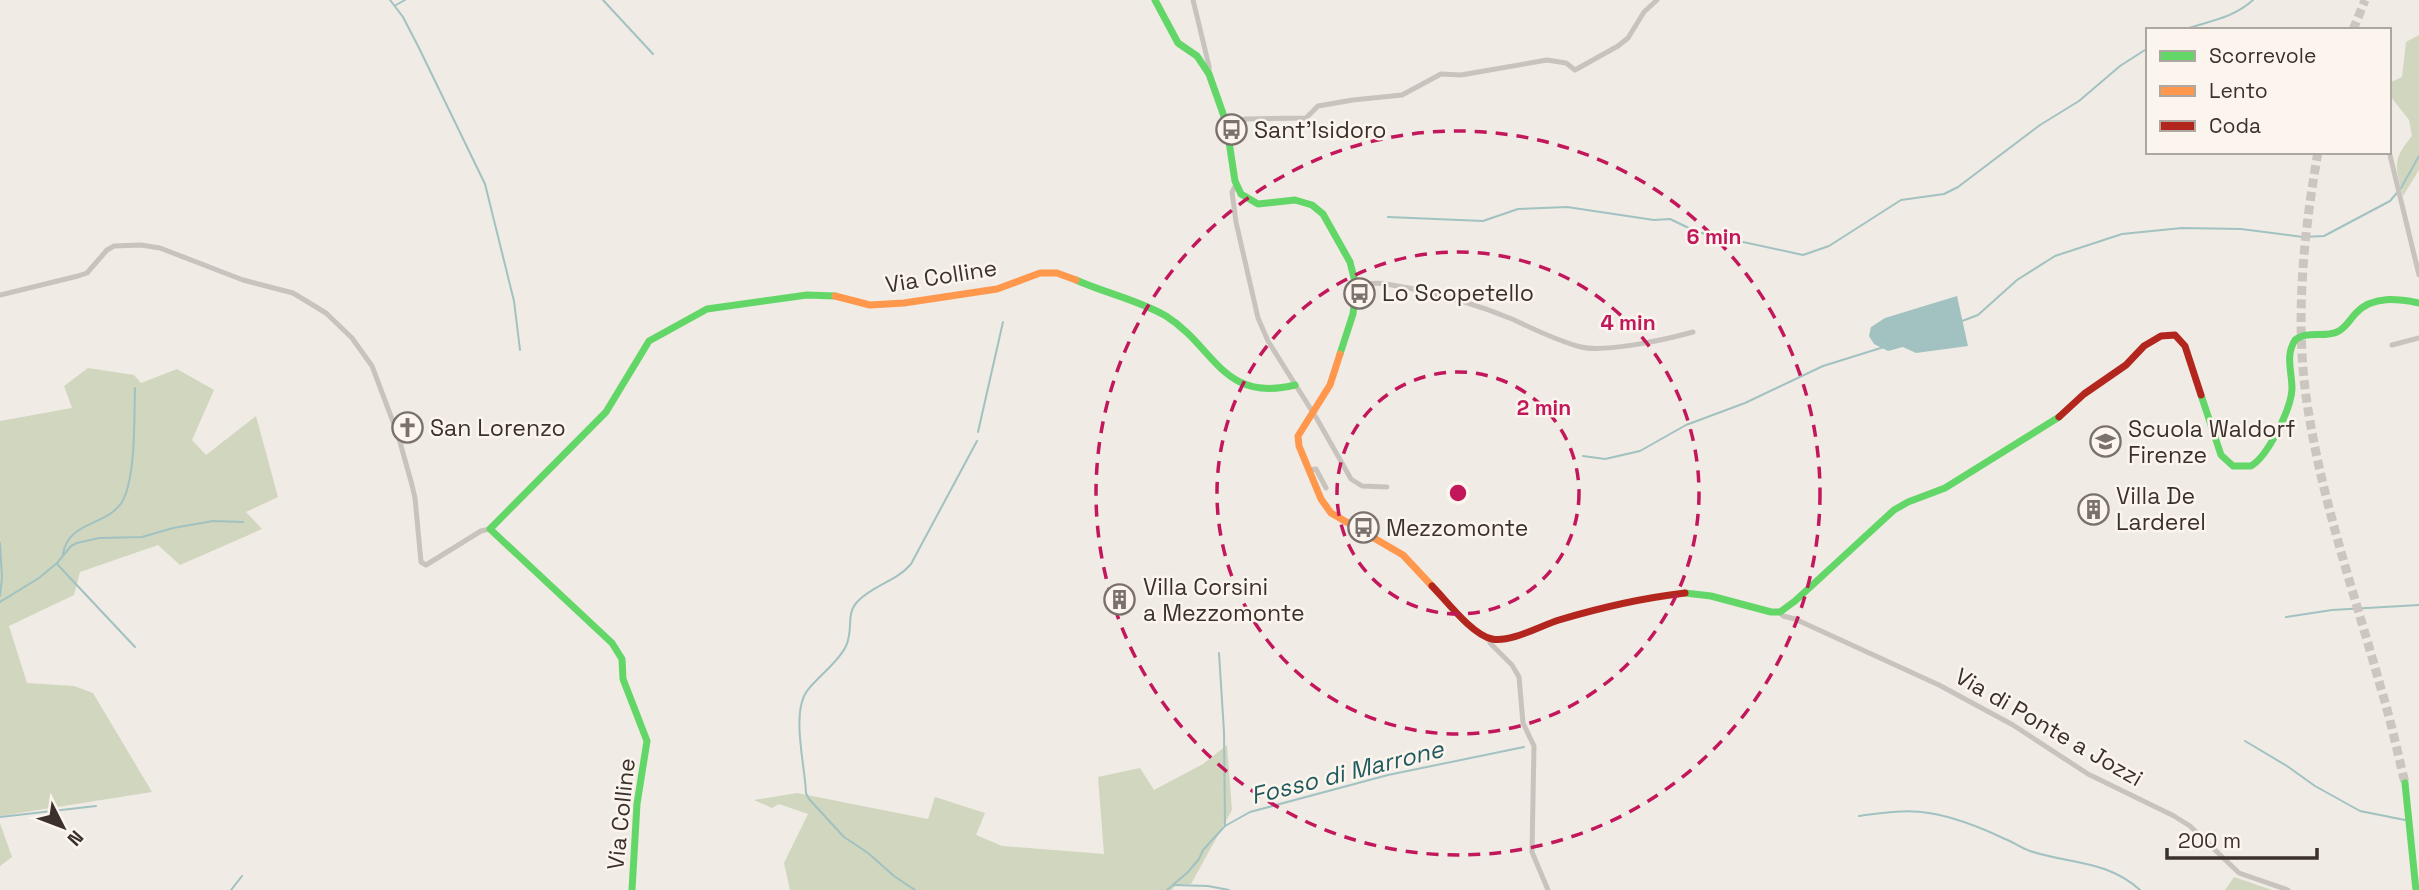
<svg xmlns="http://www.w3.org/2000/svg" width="2419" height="890" font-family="'Space Grotesk',sans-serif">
  <rect width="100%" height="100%" fill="#f0ebe5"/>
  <g fill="#d1d6bf">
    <path d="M2419,35V170L2403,196C2396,166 2391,161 2412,136L2409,120L2391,97L2389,83L2402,77L2406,42Z"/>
    <path d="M88,368L134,375L141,383L177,369L214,390L192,440L206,455L256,416L278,497L246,512L262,529L180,565L158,545L80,572L74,595L9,626L27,683L74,686L93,693L152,792L0,816V421L72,408L64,386Z"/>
    <path d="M1227,745L1232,810L1191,884L1176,885L1172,890H790L784,863L808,814L779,804L772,808L754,800L797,793L928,819L935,797L985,813L976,835L1002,846L1104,854L1098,777L1140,768L1154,790L1203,764Z"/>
    <path d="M0,823L12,857L0,866Z"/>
    <path d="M2234,877L2272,890H2225Z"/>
  </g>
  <path fill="#a1c2c1" d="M1957,296L1968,346L1916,353L1903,347L1888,351L1874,344L1869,336L1871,327L1885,318Z"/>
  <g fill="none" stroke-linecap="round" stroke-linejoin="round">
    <g stroke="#a1c2c1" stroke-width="2">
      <path d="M390,0L403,17L419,48L485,184L514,301L520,350"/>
      <path d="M603,0L653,54"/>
      <path d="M396,5L405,0"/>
      <path d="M2183,30C2208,21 2232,19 2253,0"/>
      <path d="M1388,217L1483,221L1518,209L1567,207L1654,220L1670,219L1697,232L1803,255L1829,246L1901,200L1944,194L1958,187L2040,125L2079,101L2120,66L2148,48"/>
      <path d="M1962,321L1978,315L2017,280L2055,256L2122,234L2182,228L2241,229L2303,237L2324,236L2390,201L2401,188L2419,156"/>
      <path d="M978,432L1003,322"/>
      <path d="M1583,456L1605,459L1640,451L1686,425L1745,403L1823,366L1884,347"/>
      <path d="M0,543L2,578L0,596"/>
      <path d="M63,554C68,521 107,526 122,502C136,478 134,417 135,388"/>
      <path d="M57,564L135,647"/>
      <path d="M0,602L39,578L57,563L71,546L77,543L99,538L142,537L173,528L213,521L243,522"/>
      <path d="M2286,617L2332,610L2419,605"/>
      <path d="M1219,653L1224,732L1225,826"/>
      <path d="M2245,741L2287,766L2315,786L2360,811L2405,820"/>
      <path d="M1859,816C1881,813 1906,809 1929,813C1954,817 1982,828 2005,839C2013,842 2021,848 2030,851C2069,864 2107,860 2140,890"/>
      <path d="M0,817L96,806"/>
      <path d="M1173,885L1208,886L1229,890"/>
      <path d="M231,890L242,876"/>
      <path d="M915,890L894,876L868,853L844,837L809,799L806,793C805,765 791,713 807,691C818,676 838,663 846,646C854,629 845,614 858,601C873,585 897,581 911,564L977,441"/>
      <path d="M1167,890L1188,872L1199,859L1203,850L1225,826L1250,812L1388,775L1524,747"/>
    </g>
    <g stroke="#ccc6c0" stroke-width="9" stroke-dasharray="9 4.5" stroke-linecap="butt">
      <path d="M2353,30L2365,0"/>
      <path d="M2318,152C2304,232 2295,315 2306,396C2320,495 2353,589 2380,685C2390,717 2397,750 2405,783"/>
    </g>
    <g stroke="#c9c3be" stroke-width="5">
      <path d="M1193,0L1209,66V74"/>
      <path d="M1226,122L1246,119L1306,118L1318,106L1353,100L1402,95L1441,74L1461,75L1547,60L1566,63L1575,70L1618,46L1628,38L1644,12L1657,0"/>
      <path d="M2389,151L2419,275"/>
      <path d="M1236,185L1232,192L1236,222L1258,318L1268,341L1317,419L1351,479L1362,486L1387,487"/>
      <path d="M1356,286C1374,280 1391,285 1409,288C1445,295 1478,305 1512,319C1534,329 1557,341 1581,347C1606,353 1668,339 1693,332"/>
      <path d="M0,295L78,276L87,273L107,250L114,246L141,245L160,248L243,280L293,293L326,313L352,338L372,366L398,435L412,485L415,498L421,562L426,565L481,531L490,529"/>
      <path d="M2392,345L2419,338"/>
      <path d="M1309,470L1316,469L1326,488"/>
      <path d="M1780,612L1783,616L1795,619L1939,685L2013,725L2088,774L2174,816L2190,826L2239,873L2288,890"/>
      <path d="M1490,639V643L1512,665L1519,677L1523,723L1534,746L1532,852L1548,890"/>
    </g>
    <g stroke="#63d668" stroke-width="7">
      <path d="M1155,0L1178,43L1197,56L1209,74L1226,122L1235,181L1241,194L1258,204L1295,200L1312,205L1323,214L1350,262L1356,286L1353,314L1340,354"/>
      <path d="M1076,280C1105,293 1138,300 1166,316C1215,347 1222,403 1295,385"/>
      <path d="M2201,395L2221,455L2233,466H2251C2268,456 2291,409 2292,389C2292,371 2285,356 2295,340C2308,330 2323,338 2337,332C2346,328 2350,319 2356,313C2373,295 2398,299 2419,303"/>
      <path d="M1685,593L1711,596L1771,612H1780L1795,601L1894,510L1908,502L1945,488L2059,417"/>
      <path d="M2405,783L2416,890"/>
      <path d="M632,890L637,804L647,741L623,679L622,659L612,643L490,529L606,412L649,341L707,309L807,295L835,296"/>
    </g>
    <g stroke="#ff974d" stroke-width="7">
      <path d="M835,296L870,305L904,303L997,289L1040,273H1057L1076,280"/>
      <path d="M1340,354L1330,385L1298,436L1299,446L1321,499L1331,513L1403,555L1432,586"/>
    </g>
    <g stroke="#b3261e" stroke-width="7">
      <path d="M2059,417L2084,394L2126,365L2144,346L2161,336L2175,335L2185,346L2201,395"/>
      <path d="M1432,586C1446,600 1472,635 1492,639C1510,643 1540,626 1559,620C1599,608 1643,598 1685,593"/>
    </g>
  </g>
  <g fill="none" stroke="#c2185b" stroke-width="3.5" stroke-dasharray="12 9">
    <circle cx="1458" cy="493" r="121"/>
    <circle cx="1458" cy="493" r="241"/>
    <circle cx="1458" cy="493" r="362"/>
  </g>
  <defs>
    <symbol id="bus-ring" viewBox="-11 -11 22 22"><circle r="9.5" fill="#fbf5ee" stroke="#7a716c" stroke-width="1.5"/><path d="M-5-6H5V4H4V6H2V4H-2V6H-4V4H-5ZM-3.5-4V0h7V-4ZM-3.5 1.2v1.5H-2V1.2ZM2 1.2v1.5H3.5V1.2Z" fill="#7a716c"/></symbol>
    <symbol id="church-ring" viewBox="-11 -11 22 22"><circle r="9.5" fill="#fbf5ee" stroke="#7a716c" stroke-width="1.5"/><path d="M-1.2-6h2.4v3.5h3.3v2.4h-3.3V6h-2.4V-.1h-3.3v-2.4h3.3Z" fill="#7a716c"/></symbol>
    <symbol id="school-ring" viewBox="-11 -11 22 22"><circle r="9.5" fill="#fbf5ee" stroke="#7a716c" stroke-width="1.5"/><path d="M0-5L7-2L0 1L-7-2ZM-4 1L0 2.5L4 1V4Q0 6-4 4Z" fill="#7a716c"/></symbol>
    <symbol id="building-ring" viewBox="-11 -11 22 22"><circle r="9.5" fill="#fbf5ee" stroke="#7a716c" stroke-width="1.5"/><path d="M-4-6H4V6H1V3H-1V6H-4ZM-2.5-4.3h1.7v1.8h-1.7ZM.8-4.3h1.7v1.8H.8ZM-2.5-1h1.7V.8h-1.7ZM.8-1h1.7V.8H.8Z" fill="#7a716c"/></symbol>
  </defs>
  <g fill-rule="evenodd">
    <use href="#bus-ring" x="1214" y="112" width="35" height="35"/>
    <use href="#bus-ring" x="1342" y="276" width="35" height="35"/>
    <use href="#church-ring" x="390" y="410" width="35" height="35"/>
    <use href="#school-ring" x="2088" y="424" width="35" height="35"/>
    <use href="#building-ring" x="2076" y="492" width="35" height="35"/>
    <use href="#bus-ring" x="1346" y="510" width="35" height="35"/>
    <use href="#building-ring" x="1102" y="582" width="35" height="35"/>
  </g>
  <g text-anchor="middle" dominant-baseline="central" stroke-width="5" stroke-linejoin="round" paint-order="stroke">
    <g font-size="23" fill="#3b302b" stroke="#fbf5ee" text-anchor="start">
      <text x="1254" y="130">Sant'Isidoro</text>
      <text x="1382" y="293">Lo Scopetello</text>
      <text x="430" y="428">San Lorenzo</text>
      <text x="2128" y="429">Scuola Waldorf<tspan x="2128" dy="26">Firenze</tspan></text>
      <text x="2116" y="496">Villa De<tspan x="2116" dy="26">Larderel</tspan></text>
      <text x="1386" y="528">Mezzomonte</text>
      <text x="1143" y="587">Villa Corsini<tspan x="1143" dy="26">a Mezzomonte</tspan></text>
    </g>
    <g font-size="23" fill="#3b302b" stroke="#fbf5ee">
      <text transform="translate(941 276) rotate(-9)">Via Colline</text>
      <text transform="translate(2049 727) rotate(30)">Via di Ponte a Jozzi</text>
      <text transform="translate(621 814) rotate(-84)">Via Colline</text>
    </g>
    <g font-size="24" font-style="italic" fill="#1f5a5e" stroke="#fbf5ee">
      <text transform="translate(1347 772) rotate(-14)">Fosso di Marrone</text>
    </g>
  </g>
  <circle cx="1458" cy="493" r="10" fill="#c2185b" stroke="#fbf5ee" stroke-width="3.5"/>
  <g font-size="21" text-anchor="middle" font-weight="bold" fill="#c2185b" stroke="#fbf5ee" stroke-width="5" stroke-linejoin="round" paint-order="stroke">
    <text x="1714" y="244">6 min</text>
    <text x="1628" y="330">4 min</text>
    <text x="1544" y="415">2 min</text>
  </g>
  <rect x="2146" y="28" width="245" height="126" fill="#fbf5ee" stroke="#aea6a0" stroke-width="2"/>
  <rect x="2160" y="51" width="35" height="10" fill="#63d668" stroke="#aea6a0" stroke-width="2"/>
  <text x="2209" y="63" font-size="21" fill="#3b302b">Scorrevole</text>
  <rect x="2160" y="86" width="35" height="10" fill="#ff974d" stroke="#aea6a0" stroke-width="2"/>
  <text x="2209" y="98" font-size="21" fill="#3b302b">Lento</text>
  <rect x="2160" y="121" width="35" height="10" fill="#b3261e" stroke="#aea6a0" stroke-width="2"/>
  <text x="2209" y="133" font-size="21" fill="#3b302b">Coda</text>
  <g transform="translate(63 827) rotate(132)" stroke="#fbf5ee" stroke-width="5" paint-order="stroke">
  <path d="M0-5L12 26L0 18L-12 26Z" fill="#3b302b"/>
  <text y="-10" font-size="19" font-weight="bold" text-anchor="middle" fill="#3b302b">N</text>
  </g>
  <path d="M2167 848v10h150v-10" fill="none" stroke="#3b302b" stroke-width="3.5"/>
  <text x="2178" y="848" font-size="21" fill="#3b302b" stroke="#fbf5ee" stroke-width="5" paint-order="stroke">200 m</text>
</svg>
